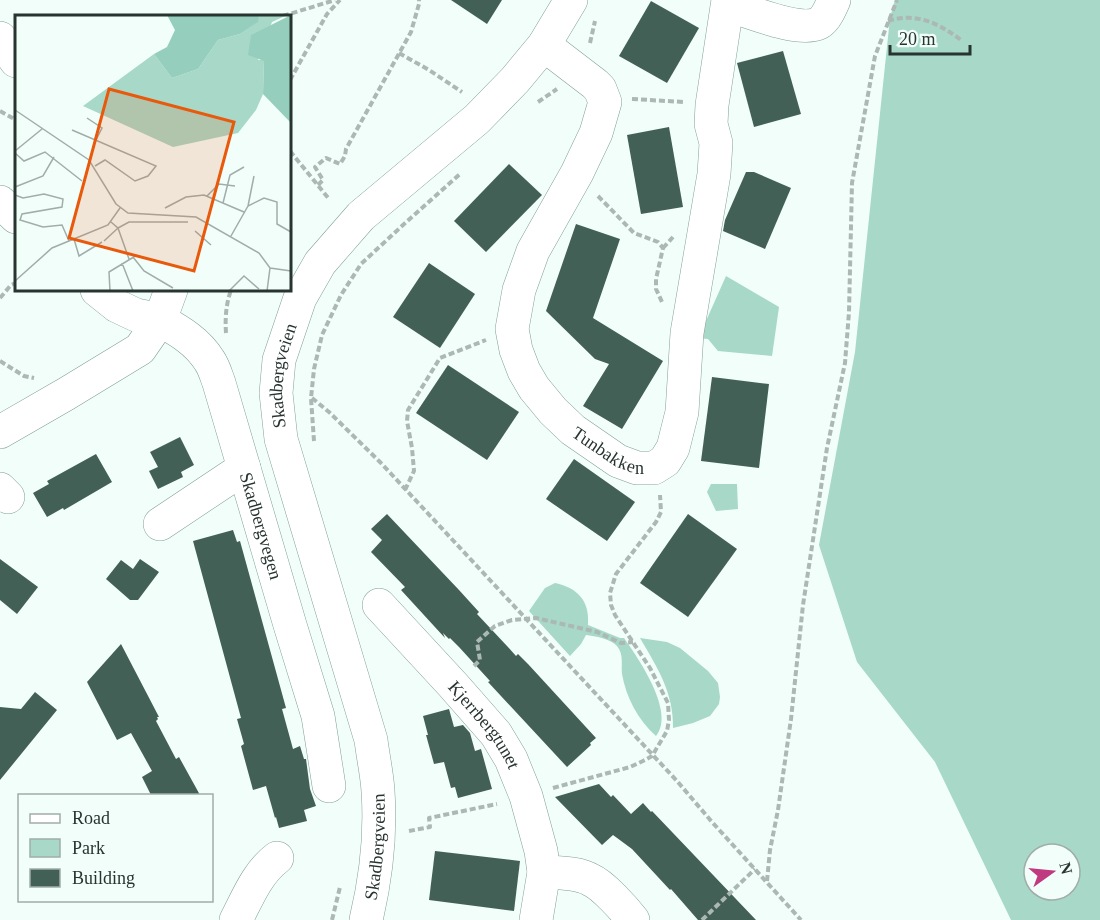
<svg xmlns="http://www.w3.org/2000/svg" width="1100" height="920" font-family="'Times New Roman',serif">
  <rect width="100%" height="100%" fill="#f1fef9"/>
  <g fill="#a7d8c8" fill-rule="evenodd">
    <path d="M895,0H1100V920H1011L935,762L857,662L819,545L855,352L890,18ZM1034,854H1070V890H1034Z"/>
    <path d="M726,276L779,307L772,356L718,351L708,339L697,338V325L706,321Z"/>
    <path d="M711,484H737L738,509L716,511L707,492Z"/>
    <path d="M555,583C578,588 590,601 588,625L620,638H624C638,658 676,712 656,736C638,720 626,697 622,674C621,665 624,654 617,646C611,639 595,636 586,635L581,644L570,656L529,611L545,588Z"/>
    <path d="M640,638L667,642L680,648L708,671L718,683L720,697L719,704L710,716L693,723L673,728C674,693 657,667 640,638Z"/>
  </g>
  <g fill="#436057">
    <path d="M451,0H502L487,24Z"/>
    <path d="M651,1L699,28L667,83L619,56Z"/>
    <path d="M783,51L801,114L754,127L737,63Z"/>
    <path d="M669,127L683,207L641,214L627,135Z"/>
    <path d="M509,164L542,195L486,252L454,221Z"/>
    <path d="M746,172H754L791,188L765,249L723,231L725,220Z"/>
    <path d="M576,224L620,239L593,318L663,361L622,429L583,406L609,364L595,359L546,311Z"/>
    <path d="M429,263L475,294L440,348L393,317Z"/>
    <path d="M448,365L519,412L487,460L416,413Z"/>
    <path d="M712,377L769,384L759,468L701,461Z"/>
    <path d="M180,437L194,465L181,472L183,477L158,489L149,471L158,467L150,452Z"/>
    <path d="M96,454L112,482L64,510L63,508L47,517L33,493L49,484L47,481Z"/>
    <path d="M574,459L635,502L607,541L546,499Z"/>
    <path d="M387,514L459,590L479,612L477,614L507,646L516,656L518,654L528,664L596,738L590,743L591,745L567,767L488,682L490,681L459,647L450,638L449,639L443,633L445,638L401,590L405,587L371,552L382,540L371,529Z"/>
    <path d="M688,514L737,549L688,617L640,583Z"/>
    <path d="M233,530L237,542L240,541L286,708L282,709L293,749L300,746L304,759H306L310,789L316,806L304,810L307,821L279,828L276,817L275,818L266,786L253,790L241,746L244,744L237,719L241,718L193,541Z"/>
    <path d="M0,559L38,587L17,614L0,600Z"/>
    <path d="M140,559L159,572L138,600H130L106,579L121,560L133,569Z"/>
    <path d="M121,644L159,717H157L158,719L156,721L176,759L179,757L200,795H151L142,777L152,771L131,733L117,740L87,682Z"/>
    <path d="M35,692L57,710L0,780V707L21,709Z"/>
    <path d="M449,709L454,727L463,725L470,733L475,751L481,749L492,789L458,798L455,787L451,788L444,762L434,764L426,735H428L423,716Z"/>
    <path d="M599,784L611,797L613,795L631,814L643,803L651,812L652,811L756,920H698L671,889L670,890L632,849L613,835L602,845L555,797Z"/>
    <path d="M435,851L520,861L514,911L429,900Z"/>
  </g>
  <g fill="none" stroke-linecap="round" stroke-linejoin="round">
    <defs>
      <g id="minor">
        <path d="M728,5C748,11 800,33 819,23C826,19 831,7 834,0"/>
        <path d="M0,38L16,61"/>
        <path id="s1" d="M544,45L595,84L600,89L605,102L596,133L577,173L533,251L519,290L512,329L516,350L524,371L534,388L553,411L573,430L618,461L637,468H654L665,461L673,448L682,412L687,333L714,174L716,143L711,124L712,105L728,0"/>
        <path d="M0,202L16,217"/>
        <path id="s2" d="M171,290L160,320C179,331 197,341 209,360C214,367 216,375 219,383L290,625L318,716L329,786"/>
        <path d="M0,432L66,394L140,349L160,320L136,315L117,306L97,290"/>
        <path d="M0,489L8,497"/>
        <path d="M160,524L244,468"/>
        <path id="s3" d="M379,605L453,685L496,734L511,759L526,796L541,851L544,872L536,920"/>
        <path d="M544,872C559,873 578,872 591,880C603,885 625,910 633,920"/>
        <path d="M236,920C247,899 257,873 277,858"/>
        <path id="s4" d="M366,920C376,878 381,834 378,791C377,774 373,757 371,740L281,439L276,393L279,360L300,298L320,263L361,216L477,119L515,80L544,45L571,0"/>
      </g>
    </defs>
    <use href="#minor" stroke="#81a096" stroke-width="34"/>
    <g stroke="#abb8b3" stroke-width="4" stroke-dasharray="6 3" stroke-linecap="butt">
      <path d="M283,16L335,0"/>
      <path d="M888,21C917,12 938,23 961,40"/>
      <path d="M590,43L595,21"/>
      <path d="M399,53L429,70L462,92"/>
      <path d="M290,80L327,14L340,0"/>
      <path d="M632,99L684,102"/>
      <path d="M538,102L557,89"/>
      <path d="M0,111L16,120"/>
      <path d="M290,151L329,199"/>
      <path d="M318,185L323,180L315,167L326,158L340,164L345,156L346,149L411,32L419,4V0"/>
      <path d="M598,196L634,233L658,242L663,248L656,279V289L662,302"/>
      <path d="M663,248L673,237"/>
      <path d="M0,298L11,285L16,283"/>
      <path d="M226,333C225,318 226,304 231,290"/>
      <path d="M0,361L24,376L34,378"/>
      <path d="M312,398L329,412L381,463L677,781L712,822L801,920"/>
      <path d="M314,441L311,398L314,369L322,335L341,295L361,264L403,225L460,174"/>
      <path d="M405,490L414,471L412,448L407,421L408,410L440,358L486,340"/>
      <path d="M474,666L480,660L477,642L495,626L512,620L536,618L597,632L621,643L633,642"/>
      <path d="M553,788L630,767L643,761L652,756L667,731L669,720L668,703L650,668L615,615L611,605L610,593L616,574L656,522L661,512L660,495"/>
      <path d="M409,831L430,827L429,818L497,804"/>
      <path d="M767,881L770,850L778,810L791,719L803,605L827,448L845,363L849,312L852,183L875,56L897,0"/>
      <path d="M332,920L340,887"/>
      <path d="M702,920L755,869"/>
    </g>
    <use href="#minor" stroke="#fff" stroke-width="33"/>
  </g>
  <g text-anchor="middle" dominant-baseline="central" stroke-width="6" stroke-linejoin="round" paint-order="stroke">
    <g font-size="18" fill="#27342f" stroke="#f1fef9">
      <text stroke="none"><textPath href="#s4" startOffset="560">Skadbergveien</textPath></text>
      <text stroke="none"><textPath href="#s1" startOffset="495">Tunbakken</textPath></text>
      <text stroke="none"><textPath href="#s2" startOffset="270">Skadbergvegen</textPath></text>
      <text stroke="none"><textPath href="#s3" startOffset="160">Kjerrbergtunet</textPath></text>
      <text stroke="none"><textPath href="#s4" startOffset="74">Skadbergveien</textPath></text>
    </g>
  </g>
  <g transform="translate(15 15)">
    <rect width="276" height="276" fill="#f1fef9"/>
    <path d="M244,0H272L257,7L243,45H249L248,79L241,95L223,118L158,132L68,91L139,39L157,63L183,54L203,25L225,19L242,7Z" fill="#a7d8c8"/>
    <path d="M152,0H244L243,7L225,19L203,25L183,54L157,63L139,39L152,32L160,15ZM276,0V108L248,79L249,46L233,40L236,20Z" fill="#95cebc"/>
    <path fill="none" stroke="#a0ada8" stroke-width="1.5" d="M0,95L74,145L101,189L113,198L181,202L244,238L255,253L252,276M72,103L87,113L81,125M57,115L141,151L133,161L120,166L90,145L80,151M0,136L27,114M0,138L9,146L30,137L67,166M0,172L28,161L39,142M0,180L8,183L29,179L48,184L47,192L7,199L5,205L28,212L47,210L54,226M192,181L204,169L220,171M208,188L215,160L229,152M233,191L239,161M150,193L171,182L189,180L229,197M96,207L103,213L114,207H173M180,216L196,230M216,221L233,191L249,183L262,187V209L276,217M59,224L64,241L87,227M89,226L103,213L114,244M118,242L129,256L158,273M107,248L118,276M255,253L276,256M0,266L37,233L93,210L105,193M95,276L94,257L122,240M214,276L229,261L244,274"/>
    <path fill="#e8590c" fill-opacity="0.15" stroke="#e8590c" stroke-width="3" d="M94,74L219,107L179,256L54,223Z"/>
    <rect width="276" height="276" fill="none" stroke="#27342f" stroke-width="3"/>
  </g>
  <rect x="18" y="794" width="195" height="108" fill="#f1fef9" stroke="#a0ada8" stroke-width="1.5"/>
  <rect x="30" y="814" width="30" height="9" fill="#ffffff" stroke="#a0ada8" stroke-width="1.5"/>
  <text x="72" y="824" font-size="18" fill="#27342f">Road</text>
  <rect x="30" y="839" width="30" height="18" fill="#a7d8c8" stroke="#a0ada8" stroke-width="1.5"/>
  <text x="72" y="854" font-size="18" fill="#27342f">Park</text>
  <rect x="30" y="869" width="30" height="18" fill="#436057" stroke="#a0ada8" stroke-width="1.5"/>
  <text x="72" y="884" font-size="18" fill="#27342f">Building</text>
  <g transform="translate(1052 872) rotate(75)"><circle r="28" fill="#f1fef9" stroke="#a0ada8" stroke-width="1.5"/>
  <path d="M0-4.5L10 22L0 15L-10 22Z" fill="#bf3a7f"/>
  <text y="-9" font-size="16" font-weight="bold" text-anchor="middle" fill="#27342f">N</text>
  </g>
  <path d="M890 45v9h80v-9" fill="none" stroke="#27342f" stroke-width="3"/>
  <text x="899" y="45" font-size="18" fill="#27342f" stroke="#f1fef9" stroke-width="4.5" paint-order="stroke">20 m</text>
</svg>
